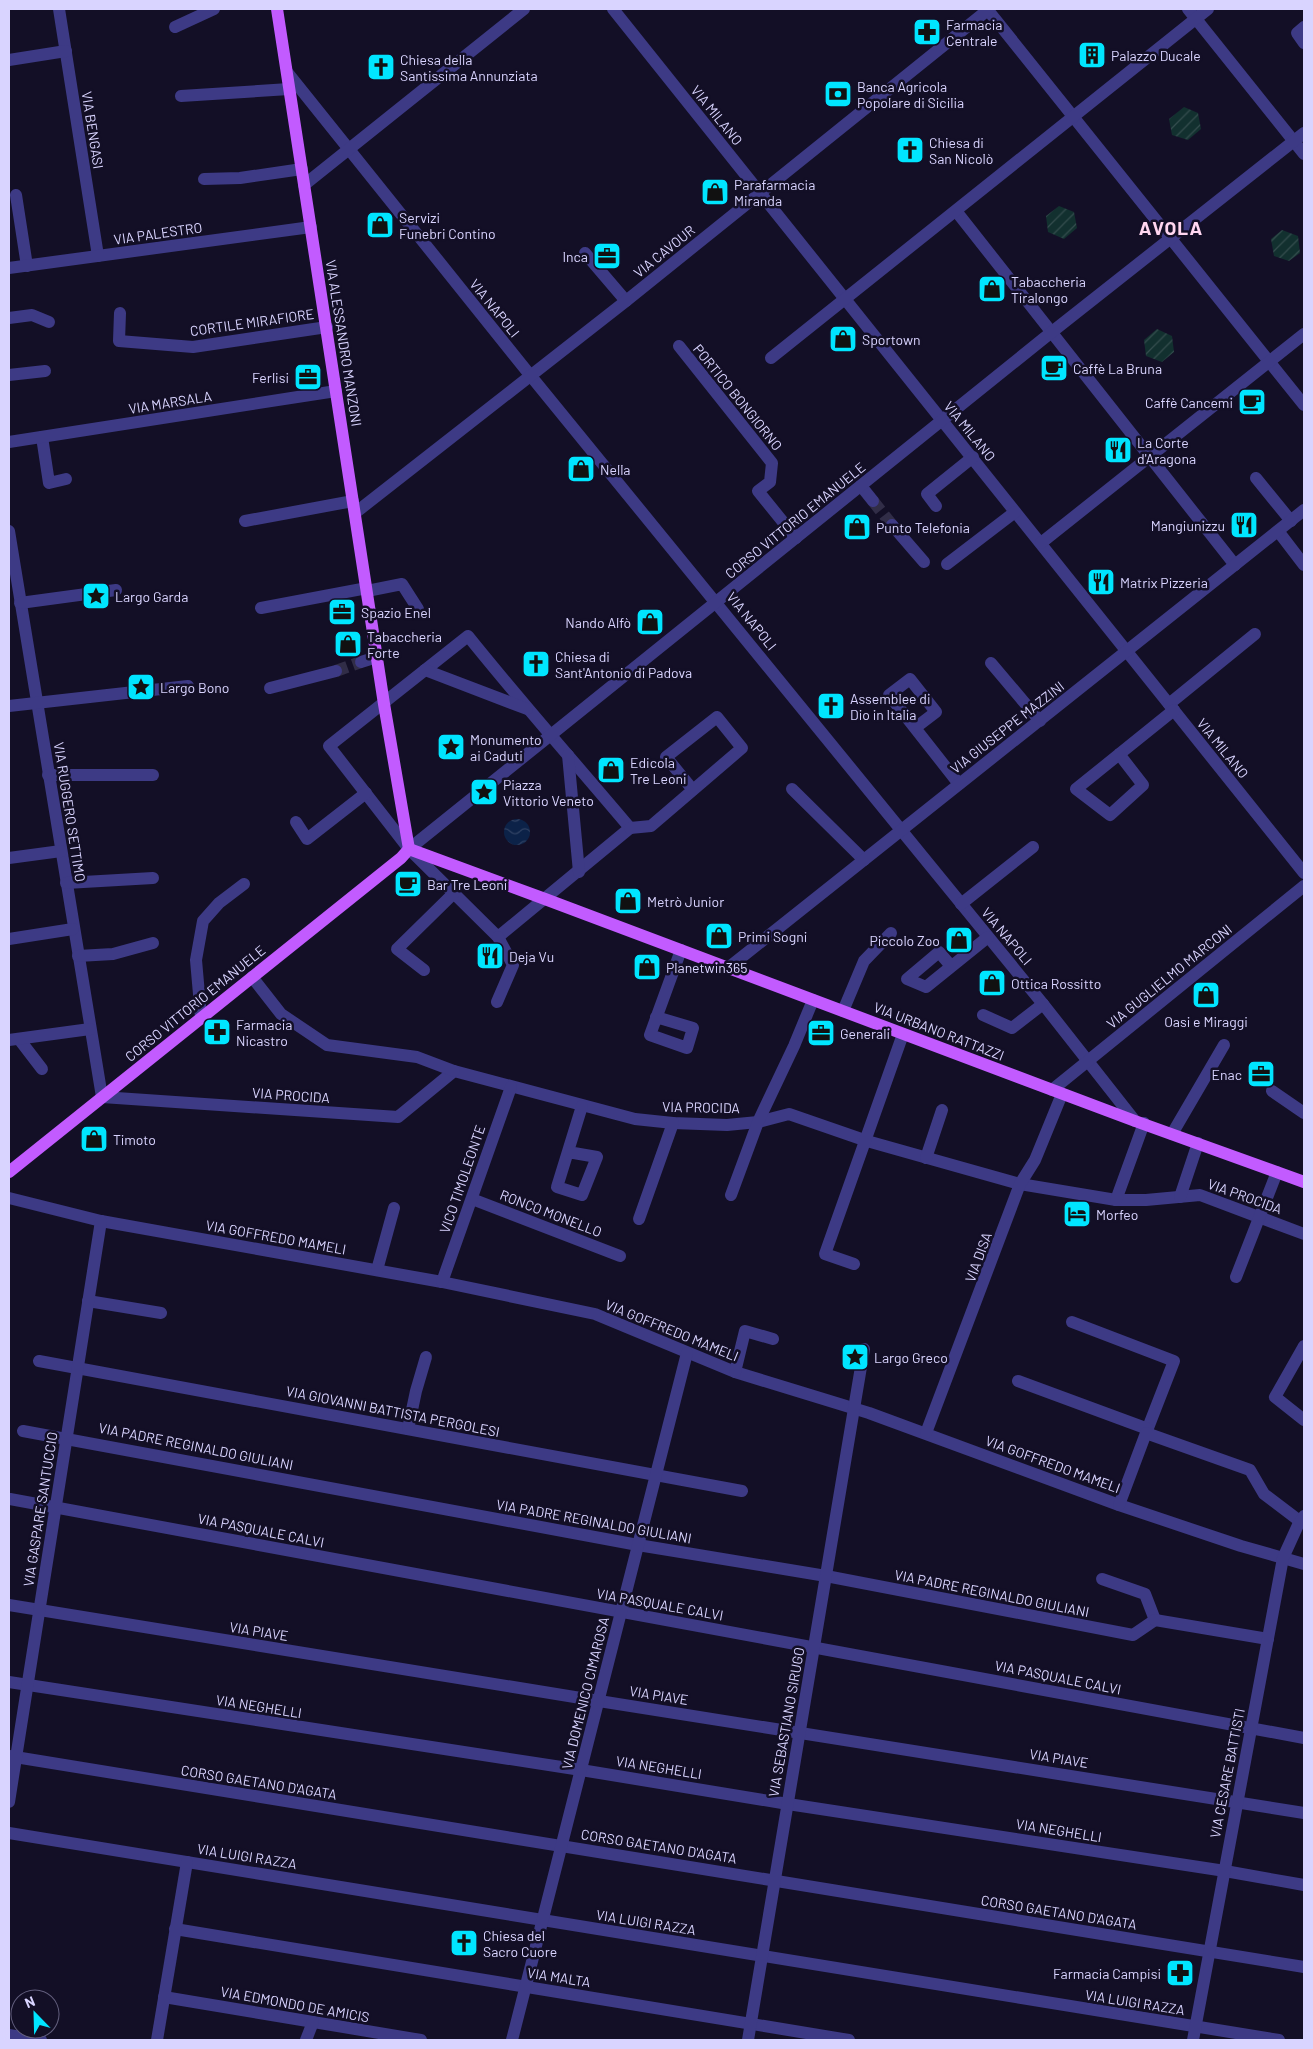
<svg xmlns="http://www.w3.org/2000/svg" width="1313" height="2049" font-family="Barlow,sans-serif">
  <defs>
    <pattern id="garden-furrows" width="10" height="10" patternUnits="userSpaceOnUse" patternTransform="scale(1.25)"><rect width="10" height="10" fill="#12302f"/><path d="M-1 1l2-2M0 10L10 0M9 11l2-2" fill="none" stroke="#344d4e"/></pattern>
    <pattern id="water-waves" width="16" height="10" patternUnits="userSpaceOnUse" patternTransform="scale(1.25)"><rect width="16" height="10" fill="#0c2248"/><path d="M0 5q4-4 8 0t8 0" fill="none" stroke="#2f4163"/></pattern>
  </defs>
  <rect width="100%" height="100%" fill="#130f26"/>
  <g fill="url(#garden-furrows)">
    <path d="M1184,107L1198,113L1201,129L1188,140L1172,135L1169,119Z"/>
    <path d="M1059,206L1074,212L1077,228L1064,239L1048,232L1046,216Z"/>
    <path d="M1282,230L1298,236L1300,253L1289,261L1274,256L1271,239Z"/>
    <path d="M1157,329L1172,336L1174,352L1162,362L1146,356L1144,340Z"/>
  </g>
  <circle fill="url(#water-waves)" cx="517" cy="832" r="13"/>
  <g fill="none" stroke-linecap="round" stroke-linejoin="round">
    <g stroke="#312d47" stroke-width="12" stroke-dasharray="12 6" stroke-linecap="butt">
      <path d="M873,501L892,525"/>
      <path d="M336,671L361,662"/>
    </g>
    <g stroke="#3d3a85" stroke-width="12">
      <path d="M59,9L98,256"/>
      <path d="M613,9L1304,873"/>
      <path d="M987,9L1304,405"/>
      <path d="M1188,9L1304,154"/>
      <path d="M175,27L214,9"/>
      <path d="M1304,27L1297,33L1304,43"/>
      <path d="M9,60L66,51"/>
      <path d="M287,72L530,375L1043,1004L1135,1121"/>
      <path d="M181,96L289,89"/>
      <path d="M204,179L240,178L302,169"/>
      <path d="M304,185L524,9"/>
      <path d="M16,195L27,266"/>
      <path d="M956,211L1235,565"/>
      <path d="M585,253L626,301"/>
      <path d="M9,268L311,227"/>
      <path d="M120,313L119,341L193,347L327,327"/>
      <path d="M9,318L32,315L49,322"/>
      <path d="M679,346L772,463L770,482L758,491L796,538"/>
      <path d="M771,358L1208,9"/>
      <path d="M9,375L45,371"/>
      <path d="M42,437L49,483L66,479"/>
      <path d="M9,442L336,391"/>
      <path d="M1256,478L1291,521"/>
      <path d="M861,486L873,501"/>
      <path d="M936,506L927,494L973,457"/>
      <path d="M355,513L626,301L989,9"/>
      <path d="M245,521L353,501"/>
      <path d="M892,525L924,562"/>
      <path d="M9,531L102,1097L398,1117L454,1071L635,1119L673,1123L727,1125L758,1122L789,1114L867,1141L1020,1184L1116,1200H1146L1200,1195L1304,1234"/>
      <path d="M1278,531L1304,565"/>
      <path d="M1041,543L1304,334"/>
      <path d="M947,564L1015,512"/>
      <path d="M367,591L402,584L418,609"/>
      <path d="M20,603L116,590"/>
      <path d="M261,608L367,588"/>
      <path d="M468,636C521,702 576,764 630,828L498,937L409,849L329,746Z"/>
      <path d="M361,662L377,657"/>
      <path d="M991,663L1040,721"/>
      <path d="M425,670L527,709"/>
      <path d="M270,688L336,671"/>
      <path d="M1169,704L1255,634"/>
      <path d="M9,706L188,686"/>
      <path d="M915,728L936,712L910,679L889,695L959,784"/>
      <path d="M1119,754L1143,785L1110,815L1076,789L1174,710"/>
      <path d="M568,755L579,872"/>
      <path d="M48,775H153"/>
      <path d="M792,789L864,860"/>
      <path d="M296,822L307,839L366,793"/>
      <path d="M630,828L651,826L742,748L717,717L666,757L693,790"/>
      <path d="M409,849L1043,339L1304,133"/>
      <path d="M9,858L61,851"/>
      <path d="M66,883L153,878"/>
      <path d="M961,904L1033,847"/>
      <path d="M9,939L73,929"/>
      <path d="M78,956L113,954L153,943"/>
      <path d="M951,966L939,952L907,979L926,987L988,937"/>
      <path d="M728,968L1304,510"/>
      <path d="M424,970L397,949L454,893"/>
      <path d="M252,977L281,1014L327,1045L417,1057L454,1071"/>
      <path d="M497,1002L513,965L498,937"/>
      <path d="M843,1011L864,961L891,933"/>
      <path d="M983,1015L1012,1028L1043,1004"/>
      <path d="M201,1017L196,960L203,921L219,903L244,884"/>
      <path d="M656,1017L693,1028L687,1048L650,1035L681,950"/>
      <path d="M19,1039L42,1069"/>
      <path d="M9,1040L90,1029"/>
      <path d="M1052,1090L1304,886"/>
      <path d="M1272,1091L1304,1113"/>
      <path d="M1172,1134L1224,1045"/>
      <path d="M568,1152L597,1157L582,1195L557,1187L582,1106"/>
      <path d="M926,1158L942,1110"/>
      <path d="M731,1195L758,1122L794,1046L813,1000"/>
      <path d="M1180,1197L1198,1143"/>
      <path d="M9,1198L101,1221L442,1282L595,1314L735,1372L869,1413L1119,1505L1241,1546L1304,1564"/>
      <path d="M472,1199L620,1256"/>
      <path d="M1116,1200L1144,1123"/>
      <path d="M639,1219L673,1123"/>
      <path d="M854,1264L825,1254L903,1034"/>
      <path d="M377,1270L394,1208"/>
      <path d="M1236,1277L1277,1172"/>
      <path d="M442,1282L511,1087"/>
      <path d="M88,1301L161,1313"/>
      <path d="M1072,1322L1174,1361L1146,1433"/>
      <path d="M1304,1346L1275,1397L1304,1420"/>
      <path d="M39,1361L742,1491"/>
      <path d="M735,1372L745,1331L773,1339"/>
      <path d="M1018,1381L1148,1429"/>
      <path d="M408,1429L416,1391L426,1357"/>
      <path d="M23,1431L638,1545L826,1576L1133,1635L1155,1620"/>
      <path d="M926,1433L1020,1184L1035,1160L1062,1094"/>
      <path d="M10,1499L1304,1738"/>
      <path d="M1119,1505L1146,1433L1250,1470L1264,1494L1301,1522"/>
      <path d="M1102,1579L1145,1594L1155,1620"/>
      <path d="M9,1605L599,1701L1304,1813"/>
      <path d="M1155,1620L1268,1639"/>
      <path d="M9,1682L581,1770L788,1804L1225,1871L1304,1885"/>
      <path d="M9,1756L1304,1967"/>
      <path d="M9,1802L101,1221"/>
      <path d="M9,1833L1279,2040"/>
      <path d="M175,1929L849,2040"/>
      <path d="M164,1997L421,2040"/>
      <path d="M9,2035L41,2040"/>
      <path d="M157,2040L187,1862"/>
      <path d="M306,2040L313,2022"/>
      <path d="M512,2040L687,1353"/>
      <path d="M748,2040L864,1349"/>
      <path d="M1193,2040L1283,1558L1298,1525L1304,1516"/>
    </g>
    <g stroke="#c25bff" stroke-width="12">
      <path d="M277,9L384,704L409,849"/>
      <path d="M409,849L545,899L1135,1121L1304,1182"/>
      <path d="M9,1172L401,858L409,849"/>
    </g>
  </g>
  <defs>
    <symbol id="pharmacy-square" viewBox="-11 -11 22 22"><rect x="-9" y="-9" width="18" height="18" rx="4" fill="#00e5ff" stroke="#130f26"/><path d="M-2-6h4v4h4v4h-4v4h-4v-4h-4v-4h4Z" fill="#111"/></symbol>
    <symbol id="building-square" viewBox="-11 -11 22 22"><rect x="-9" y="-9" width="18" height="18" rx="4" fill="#00e5ff" stroke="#130f26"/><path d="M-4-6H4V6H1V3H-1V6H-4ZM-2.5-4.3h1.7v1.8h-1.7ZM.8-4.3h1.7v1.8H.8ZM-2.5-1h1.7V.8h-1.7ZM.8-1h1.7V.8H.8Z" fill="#111"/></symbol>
    <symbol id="church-square" viewBox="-11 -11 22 22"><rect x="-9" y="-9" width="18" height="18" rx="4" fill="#00e5ff" stroke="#130f26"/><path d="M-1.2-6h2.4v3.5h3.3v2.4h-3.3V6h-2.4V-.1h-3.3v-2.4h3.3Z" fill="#111"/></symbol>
    <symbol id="bank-square" viewBox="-11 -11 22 22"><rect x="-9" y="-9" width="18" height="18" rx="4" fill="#00e5ff" stroke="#130f26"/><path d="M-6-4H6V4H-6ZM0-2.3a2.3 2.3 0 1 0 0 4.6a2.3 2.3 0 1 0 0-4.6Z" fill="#111"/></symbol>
    <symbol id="shop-square" viewBox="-11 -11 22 22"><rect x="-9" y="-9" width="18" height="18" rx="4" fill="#00e5ff" stroke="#130f26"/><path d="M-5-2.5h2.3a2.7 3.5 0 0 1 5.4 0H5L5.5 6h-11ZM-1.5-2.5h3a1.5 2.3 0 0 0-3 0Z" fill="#111"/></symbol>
    <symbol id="office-square" viewBox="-11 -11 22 22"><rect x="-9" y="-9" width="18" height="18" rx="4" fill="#00e5ff" stroke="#130f26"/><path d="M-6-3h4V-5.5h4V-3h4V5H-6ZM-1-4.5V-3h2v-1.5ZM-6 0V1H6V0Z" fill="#111"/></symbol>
    <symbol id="cafe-square" viewBox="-11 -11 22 22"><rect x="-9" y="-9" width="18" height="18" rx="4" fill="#00e5ff" stroke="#130f26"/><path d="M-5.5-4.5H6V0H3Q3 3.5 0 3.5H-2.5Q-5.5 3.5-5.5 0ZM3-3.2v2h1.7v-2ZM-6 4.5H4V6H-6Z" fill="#111"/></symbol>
    <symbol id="restaurant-square" viewBox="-11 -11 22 22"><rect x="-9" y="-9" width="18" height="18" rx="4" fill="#00e5ff" stroke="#130f26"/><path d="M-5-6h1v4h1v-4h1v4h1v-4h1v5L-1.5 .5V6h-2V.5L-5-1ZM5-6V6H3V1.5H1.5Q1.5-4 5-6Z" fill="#111"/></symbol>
    <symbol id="sight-square" viewBox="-11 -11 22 22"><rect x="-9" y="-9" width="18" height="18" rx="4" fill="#00e5ff" stroke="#130f26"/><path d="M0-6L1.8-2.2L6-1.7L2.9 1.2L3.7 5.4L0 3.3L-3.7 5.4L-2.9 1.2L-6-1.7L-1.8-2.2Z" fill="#111"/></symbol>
    <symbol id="hotel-square" viewBox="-11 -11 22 22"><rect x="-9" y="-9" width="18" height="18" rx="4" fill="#00e5ff" stroke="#130f26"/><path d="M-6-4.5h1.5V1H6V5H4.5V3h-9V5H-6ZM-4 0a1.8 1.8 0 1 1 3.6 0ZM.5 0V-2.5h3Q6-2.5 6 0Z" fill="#111"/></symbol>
  </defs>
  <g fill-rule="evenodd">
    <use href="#pharmacy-square" x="911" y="16" width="32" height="32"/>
    <use href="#building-square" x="1076" y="39" width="32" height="32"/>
    <use href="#church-square" x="365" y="51" width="32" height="32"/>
    <use href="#bank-square" x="822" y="78" width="32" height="32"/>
    <use href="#church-square" x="894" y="134" width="32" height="32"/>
    <use href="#shop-square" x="699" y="176" width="32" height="32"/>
    <use href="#shop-square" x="364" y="209" width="32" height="32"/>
    <use href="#office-square" x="591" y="240" width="32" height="32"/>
    <use href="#shop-square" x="976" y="273" width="32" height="32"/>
    <use href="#shop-square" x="827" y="323" width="32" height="32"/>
    <use href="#cafe-square" x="1038" y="352" width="32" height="32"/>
    <use href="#office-square" x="292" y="361" width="32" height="32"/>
    <use href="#cafe-square" x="1236" y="386" width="32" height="32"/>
    <use href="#restaurant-square" x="1102" y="434" width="32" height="32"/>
    <use href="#shop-square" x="565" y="453" width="32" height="32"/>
    <use href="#restaurant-square" x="1228" y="509" width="32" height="32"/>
    <use href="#shop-square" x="841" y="511" width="32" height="32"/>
    <use href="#restaurant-square" x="1085" y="566" width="32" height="32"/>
    <use href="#sight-square" x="80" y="580" width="32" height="32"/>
    <use href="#office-square" x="326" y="596" width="32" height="32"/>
    <use href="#shop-square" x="634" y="606" width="32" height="32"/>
    <use href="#shop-square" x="332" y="628" width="32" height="32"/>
    <use href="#church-square" x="520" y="648" width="32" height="32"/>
    <use href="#sight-square" x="125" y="671" width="32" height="32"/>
    <use href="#church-square" x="815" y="690" width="32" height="32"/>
    <use href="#sight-square" x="435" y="731" width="32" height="32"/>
    <use href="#shop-square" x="595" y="754" width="32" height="32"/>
    <use href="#sight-square" x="468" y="776" width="32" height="32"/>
    <use href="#cafe-square" x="392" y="868" width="32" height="32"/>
    <use href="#shop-square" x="612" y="885" width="32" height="32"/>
    <use href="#shop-square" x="703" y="920" width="32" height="32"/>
    <use href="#shop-square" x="943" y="924" width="32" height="32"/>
    <use href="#restaurant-square" x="474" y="940" width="32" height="32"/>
    <use href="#shop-square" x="631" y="951" width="32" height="32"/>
    <use href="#shop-square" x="976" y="967" width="32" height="32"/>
    <use href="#shop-square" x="1190" y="979" width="32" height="32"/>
    <use href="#pharmacy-square" x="201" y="1016" width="32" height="32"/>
    <use href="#office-square" x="805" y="1017" width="32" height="32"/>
    <use href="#office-square" x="1245" y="1058" width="32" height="32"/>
    <use href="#shop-square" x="78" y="1123" width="32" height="32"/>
    <use href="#hotel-square" x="1061" y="1198" width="32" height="32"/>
    <use href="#sight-square" x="839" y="1341" width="32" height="32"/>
    <use href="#church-square" x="448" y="1927" width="32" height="32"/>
    <use href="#pharmacy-square" x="1164" y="1957" width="32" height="32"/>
  </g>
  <g text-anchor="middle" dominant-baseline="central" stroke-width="5" stroke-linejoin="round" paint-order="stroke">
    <g font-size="14" fill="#d9d4ff" stroke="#130f26" text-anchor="start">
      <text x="946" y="24">Farmacia<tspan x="946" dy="16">Centrale</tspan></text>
      <text x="1111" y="55">Palazzo Ducale</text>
      <text x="400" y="59">Chiesa della<tspan x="400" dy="16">Santissima Annunziata</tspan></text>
      <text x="857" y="86">Banca Agricola<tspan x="857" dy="16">Popolare di Sicilia</tspan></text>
      <text x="929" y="142">Chiesa di<tspan x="929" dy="16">San Nicolò</tspan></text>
      <text x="734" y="184">Parafarmacia<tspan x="734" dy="16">Miranda</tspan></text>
      <text x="399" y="217">Servizi<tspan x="399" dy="16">Funebri Contino</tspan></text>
      <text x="588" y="256" text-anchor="end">Inca</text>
      <text x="1011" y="281">Tabaccheria<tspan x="1011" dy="16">Tiralongo</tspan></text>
      <text x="862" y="339">Sportown</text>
      <text x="1073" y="368">Caffè La Bruna</text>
      <text x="289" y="377" text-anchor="end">Ferlisi</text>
      <text x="1233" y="402" text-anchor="end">Caffè Cancemi</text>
      <text x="1137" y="442">La Corte<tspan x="1137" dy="16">d'Aragona</tspan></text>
      <text x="600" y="469">Nella</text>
      <text x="1225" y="525" text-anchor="end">Mangiunizzu</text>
      <text x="876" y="527">Punto Telefonia</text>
      <text x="1120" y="582">Matrix Pizzeria</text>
      <text x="115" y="596">Largo Garda</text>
      <text x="361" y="612">Spazio Enel</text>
      <text x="631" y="622" text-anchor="end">Nando Alfò</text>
      <text x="367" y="636">Tabaccheria<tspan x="367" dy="16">Forte</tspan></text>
      <text x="555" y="656">Chiesa di<tspan x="555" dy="16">Sant'Antonio di Padova</tspan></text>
      <text x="160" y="687">Largo Bono</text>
      <text x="850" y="698">Assemblee di<tspan x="850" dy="16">Dio in Italia</tspan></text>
      <text x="470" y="739">Monumento<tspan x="470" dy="16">ai Caduti</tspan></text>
      <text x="630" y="762">Edicola<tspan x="630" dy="16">Tre Leoni</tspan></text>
      <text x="503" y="784">Piazza<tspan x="503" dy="16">Vittorio Veneto</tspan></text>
      <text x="427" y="884">Bar Tre Leoni</text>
      <text x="647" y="901">Metrò Junior</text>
      <text x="738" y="936">Primi Sogni</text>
      <text x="940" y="940" text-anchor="end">Piccolo Zoo</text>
      <text x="509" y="956">Deja Vu</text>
      <text x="666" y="967">Planetwin365</text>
      <text x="1011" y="983">Ottica Rossitto</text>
      <text x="1206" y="1021" text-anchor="middle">Oasi e Miraggi</text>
      <text x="236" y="1024">Farmacia<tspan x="236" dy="16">Nicastro</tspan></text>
      <text x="840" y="1033">Generali</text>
      <text x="1242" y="1074" text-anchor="end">Enac</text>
      <text x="113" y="1139">Timoto</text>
      <text x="1096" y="1214">Morfeo</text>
      <text x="874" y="1357">Largo Greco</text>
      <text x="483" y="1935">Chiesa del<tspan x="483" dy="16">Sacro Cuore</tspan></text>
      <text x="1161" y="1973" text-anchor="end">Farmacia Campisi</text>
    </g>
    <g font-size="14" fill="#d9d4ff" stroke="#130f26">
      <text transform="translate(717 115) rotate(51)">VIA MILANO</text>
      <text transform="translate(93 130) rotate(81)">VIA BENGASI</text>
      <text transform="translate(158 233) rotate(-8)">VIA PALESTRO</text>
      <text transform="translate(664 251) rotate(-39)">VIA CAVOUR</text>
      <text transform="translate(495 308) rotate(51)">VIA NAPOLI</text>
      <text transform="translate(252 322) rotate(-8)">CORTILE MIRAFIORE</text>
      <text transform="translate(344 343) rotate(81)">VIA ALESSANDRO MANZONI</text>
      <text transform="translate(738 397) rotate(51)">PORTICO BONGIORNO</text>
      <text transform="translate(170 402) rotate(-9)">VIA MARSALA</text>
      <text transform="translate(970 431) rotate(51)">VIA MILANO</text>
      <text transform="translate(795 520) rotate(-39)">CORSO VITTORIO EMANUELE</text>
      <text transform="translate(752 621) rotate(51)">VIA NAPOLI</text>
      <text transform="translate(1007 727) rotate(-38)">VIA GIUSEPPE MAZZINI</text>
      <text transform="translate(1223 748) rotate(51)">VIA MILANO</text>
      <text transform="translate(70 812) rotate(81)">VIA RUGGERO SETTIMO</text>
      <text transform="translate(1007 936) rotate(50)">VIA NAPOLI</text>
      <text transform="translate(1169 976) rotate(-39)">VIA GUGLIELMO MARCONI</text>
      <text transform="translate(195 1003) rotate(-39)">CORSO VITTORIO EMANUELE</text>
      <text transform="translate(939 1031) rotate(21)">VIA URBANO RATTAZZI</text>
      <text transform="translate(291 1095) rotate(4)">VIA PROCIDA</text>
      <text transform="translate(701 1107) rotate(1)">VIA PROCIDA</text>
      <text transform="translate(462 1179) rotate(-71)">VICO TIMOLEONTE</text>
      <text transform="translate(1245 1196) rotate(20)">VIA PROCIDA</text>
      <text transform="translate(551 1213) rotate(21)">RONCO MONELLO</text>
      <text transform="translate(276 1237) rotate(10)">VIA GOFFREDO MAMELI</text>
      <text transform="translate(978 1257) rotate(-70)">VIA DISA</text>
      <text transform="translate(672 1330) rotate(22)">VIA GOFFREDO MAMELI</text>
      <text transform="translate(393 1411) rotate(11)">VIA GIOVANNI BATTISTA PERGOLESI</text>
      <text transform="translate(196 1446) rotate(11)">VIA PADRE REGINALDO GIULIANI</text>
      <text transform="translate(1053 1464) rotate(20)">VIA GOFFREDO MAMELI</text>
      <text transform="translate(40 1509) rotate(-81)">VIA GASPARE SANTUCCIO</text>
      <text transform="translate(594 1521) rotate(10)">VIA PADRE REGINALDO GIULIANI</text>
      <text transform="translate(261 1530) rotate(11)">VIA PASQUALE CALVI</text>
      <text transform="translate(992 1593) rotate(11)">VIA PADRE REGINALDO GIULIANI</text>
      <text transform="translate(660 1604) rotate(10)">VIA PASQUALE CALVI</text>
      <text transform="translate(259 1631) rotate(9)">VIA PIAVE</text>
      <text transform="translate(1058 1677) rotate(11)">VIA PASQUALE CALVI</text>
      <text transform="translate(585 1693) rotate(-76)">VIA DOMENICO CIMAROSA</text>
      <text transform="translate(659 1695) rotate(9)">VIA PIAVE</text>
      <text transform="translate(259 1706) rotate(9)">VIA NEGHELLI</text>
      <text transform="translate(786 1722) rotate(-80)">VIA SEBASTIANO SIRUGO</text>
      <text transform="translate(1059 1758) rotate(9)">VIA PIAVE</text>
      <text transform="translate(659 1767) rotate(9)">VIA NEGHELLI</text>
      <text transform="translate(1227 1773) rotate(-79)">VIA CESARE BATTISTI</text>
      <text transform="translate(259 1782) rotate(9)">CORSO GAETANO D'AGATA</text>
      <text transform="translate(1059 1830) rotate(9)">VIA NEGHELLI</text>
      <text transform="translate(659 1846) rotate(9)">CORSO GAETANO D'AGATA</text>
      <text transform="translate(247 1856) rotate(9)">VIA LUIGI RAZZA</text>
      <text transform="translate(1059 1912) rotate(9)">CORSO GAETANO D'AGATA</text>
      <text transform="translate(646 1922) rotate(9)">VIA LUIGI RAZZA</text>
      <text transform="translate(559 1977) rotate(9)">VIA MALTA</text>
      <text transform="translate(1135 2002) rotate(9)">VIA LUIGI RAZZA</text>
      <text transform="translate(295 2004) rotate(10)">VIA EDMONDO DE AMICIS</text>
    </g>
    <g font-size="19" font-weight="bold" letter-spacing="1" fill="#ffd6f0" stroke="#130f26">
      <text x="1171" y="227">AVOLA</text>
    </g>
  </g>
  <rect width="1313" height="2049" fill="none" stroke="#d9d4ff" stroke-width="20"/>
  <g transform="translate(35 2014) rotate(337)"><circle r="24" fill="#130f26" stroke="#625e7d"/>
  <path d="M0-4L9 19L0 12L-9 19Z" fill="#00e5ff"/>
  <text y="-8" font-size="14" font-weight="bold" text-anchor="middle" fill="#d9d4ff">N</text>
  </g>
</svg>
